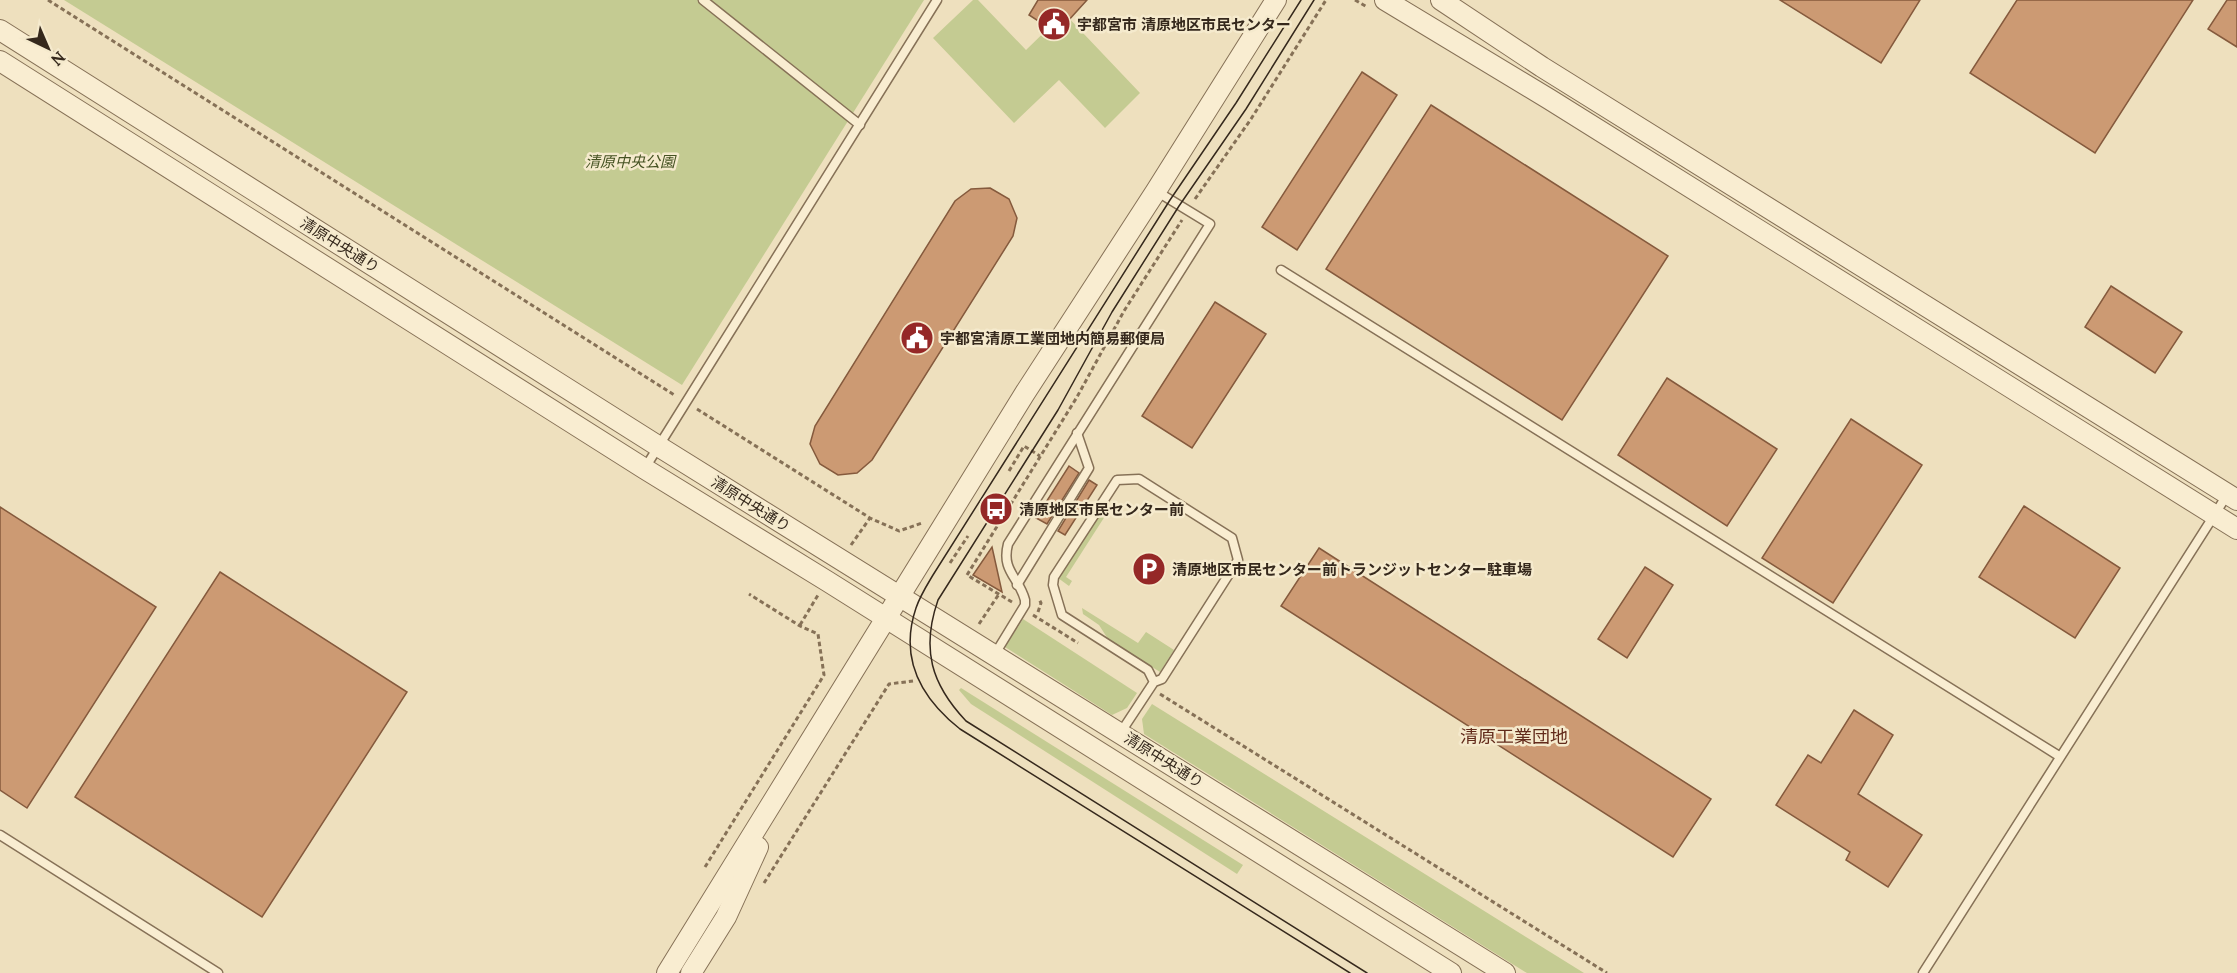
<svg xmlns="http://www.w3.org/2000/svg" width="2237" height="973" font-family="Lora,'Noto Sans JP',serif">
  <rect width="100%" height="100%" fill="#eee0be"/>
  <g fill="#c4cb92">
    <path d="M64,0H924L682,385Z"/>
    <path d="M973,0H978L1026,50L1064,13L1140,93L1105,128L1059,80L1014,123L933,38Z"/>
    <path d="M1102,510L1107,513L1066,577L1072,581L1069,586L1058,578Z"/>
    <path d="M1082,608L1138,643L1146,632L1174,650L1160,672L1108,639L1099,625L1083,614Z"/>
    <path d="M1023,619L1137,693L1127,708L1112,715L1005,647Z"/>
    <path d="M961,688L1243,865L1237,874L971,704L959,690Z"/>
    <path d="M1152,704L1584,973H1527L1144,734L1142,719Z"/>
  </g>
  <g fill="#cc9a73" stroke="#855a3d" stroke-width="1.5">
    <path d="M1038,0H1087L1057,33L1029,15Z"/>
    <path d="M1780,0H1920L1881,63Z"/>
    <path d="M2017,0H2193L2095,153L1970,73Z"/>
    <path d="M2227,0H2237V47L2208,29Z"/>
    <path d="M1362,72L1397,95L1297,250L1262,227Z"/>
    <path d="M1431,105L1668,256L1562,420L1326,269Z"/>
    <path d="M990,188L1009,199L1017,218L1013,236L872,460L857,473L838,475L820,464L810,444L815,426L955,201L971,189Z"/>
    <path d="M2111,286L2182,332L2155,373L2085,327Z"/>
    <path d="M1215,302L1266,334L1192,448L1142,416Z"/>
    <path d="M1667,378L1777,449L1727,526L1618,455Z"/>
    <path d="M1851,419L1922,465L1833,603L1762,558Z"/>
    <path d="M1069,466L1079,473L1047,524L1036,518Z"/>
    <path d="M1089,480L1097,485L1065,535L1058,531Z"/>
    <path d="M2024,506L2120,568L2075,638L1979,577Z"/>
    <path d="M0,507L156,607L27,808L0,790Z"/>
    <path d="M992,547L1002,592L973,575Z"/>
    <path d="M1319,548L1711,799L1673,857L1281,606Z"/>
    <path d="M1645,567L1673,585L1627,658L1598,639Z"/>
    <path d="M220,572L407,692L262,917L75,797Z"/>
    <path d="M1854,710L1893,735L1858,794L1922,835L1888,887L1846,860L1850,852L1776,805L1808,755L1821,763Z"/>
  </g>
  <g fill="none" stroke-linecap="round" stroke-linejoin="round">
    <defs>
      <g id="service">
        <path d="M703,0L860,125"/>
        <path d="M1281,270L2059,756"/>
        <path d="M645,468L937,0"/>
        <path d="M1017,585L1089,468L1077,433"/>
        <path d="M995,654L1025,605V600C1019,577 1001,571 1008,544L1210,224L1156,191"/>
        <path d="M1121,732L1154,682L1162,679L1238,560L1232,538L1139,479L1117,480L1054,577L1053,585L1062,615L1148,670L1154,682"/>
        <path d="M0,835L218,973"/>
        <path d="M1923,973L2227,495"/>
      </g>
      <g id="tertiary">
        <path d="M1385,0L1549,99L2237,529"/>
        <path d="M1441,0L1542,67L2237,500"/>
        <path d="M0,30L658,446L1505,973"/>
        <path d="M0,61L645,469L827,581L1451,973"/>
        <path d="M667,973L1025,393L1156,191L1276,0"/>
        <path d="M691,973L726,917L758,847"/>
      </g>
    </defs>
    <use href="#service" stroke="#867157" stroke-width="11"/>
    <use href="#tertiary" stroke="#867157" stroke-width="22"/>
    <g stroke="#867157" stroke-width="3" stroke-dasharray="4.5 3" stroke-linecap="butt">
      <path d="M48,0L676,396"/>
      <path d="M1355,0L1367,7"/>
      <path d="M1195,199L1251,119L1326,0"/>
      <path d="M697,409L870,518L899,531L922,523"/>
      <path d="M1009,471L1024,446L1040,456"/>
      <path d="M851,545L870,518"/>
      <path d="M950,563L968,536"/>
      <path d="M1012,602L967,575L1077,397L1124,311L1182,220"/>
      <path d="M1038,612L1041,603L1039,599"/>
      <path d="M1033,615L1078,643"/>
      <path d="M979,624L999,594"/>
      <path d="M800,625L818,595"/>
      <path d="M1160,694L1607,973"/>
      <path d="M705,867L824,675L818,634L800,626L749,594"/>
      <path d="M764,883L889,684L913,681"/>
    </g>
    <use href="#service" stroke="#f9edd1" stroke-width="8"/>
    <use href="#tertiary" stroke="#f9edd1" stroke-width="20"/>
    <g stroke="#35281c" stroke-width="1.5">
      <path d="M1301,0L1236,103L1170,200L933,575C927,585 920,596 916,608C899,658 921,698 960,729L1350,973"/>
      <path d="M1314,0L1246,109L1179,206L1112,312L1058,410L938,600C921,649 931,684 966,721L1367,973"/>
    </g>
  </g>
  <defs>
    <symbol id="civic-disc" viewBox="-11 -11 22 22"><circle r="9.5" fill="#952827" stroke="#f5eacd"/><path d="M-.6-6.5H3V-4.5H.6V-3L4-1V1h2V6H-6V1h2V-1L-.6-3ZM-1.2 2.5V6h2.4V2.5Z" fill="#fff"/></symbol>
    <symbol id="bus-disc" viewBox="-11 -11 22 22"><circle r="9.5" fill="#952827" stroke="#f5eacd"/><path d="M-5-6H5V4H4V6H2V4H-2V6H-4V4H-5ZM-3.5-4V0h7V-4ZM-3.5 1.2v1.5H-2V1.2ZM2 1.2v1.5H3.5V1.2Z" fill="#fff"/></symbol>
    <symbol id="parking-disc" viewBox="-11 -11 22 22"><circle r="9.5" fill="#952827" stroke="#f5eacd"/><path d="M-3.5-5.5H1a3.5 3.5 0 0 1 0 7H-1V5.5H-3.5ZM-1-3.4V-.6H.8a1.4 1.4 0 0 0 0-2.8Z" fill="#fff"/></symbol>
  </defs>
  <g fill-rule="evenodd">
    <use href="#civic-disc" x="1035" y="5" width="38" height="38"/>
    <use href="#civic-disc" x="898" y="319" width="38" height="38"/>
    <use href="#bus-disc" x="977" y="490" width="38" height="38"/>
    <use href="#parking-disc" x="1130" y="550" width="38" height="38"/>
  </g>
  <g text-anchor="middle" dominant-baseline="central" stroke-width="5" stroke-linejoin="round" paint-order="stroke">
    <g font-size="15" font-weight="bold" fill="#35281c" stroke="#f5eacd" text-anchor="start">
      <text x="1077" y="24">宇都宮市 清原地区市民センター</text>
      <text x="940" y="338">宇都宮清原工業団地内簡易郵便局</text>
      <text x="1019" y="509">清原地区市民センター前</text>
      <text x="1172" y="569">清原地区市民センター前トランジットセンター駐車場</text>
    </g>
    <g font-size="15" font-style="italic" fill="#455222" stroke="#f5eacd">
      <text x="630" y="161">清原中央公園</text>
    </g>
    <g font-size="15" fill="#35281c" stroke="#f5eacd">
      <text transform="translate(340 245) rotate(32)">清原中央通り</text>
      <text transform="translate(751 504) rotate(32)">清原中央通り</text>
      <text transform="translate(1164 760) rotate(32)">清原中央通り</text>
    </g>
    <g font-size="18" fill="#622b1b" stroke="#f5eacd">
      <text x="1514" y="736">清原工業団地</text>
    </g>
  </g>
  <g transform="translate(48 48) rotate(136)" stroke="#f5eacd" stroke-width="4.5" paint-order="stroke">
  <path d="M0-4.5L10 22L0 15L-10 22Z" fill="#35281c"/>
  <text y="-9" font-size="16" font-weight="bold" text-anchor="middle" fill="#35281c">N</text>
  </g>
</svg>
